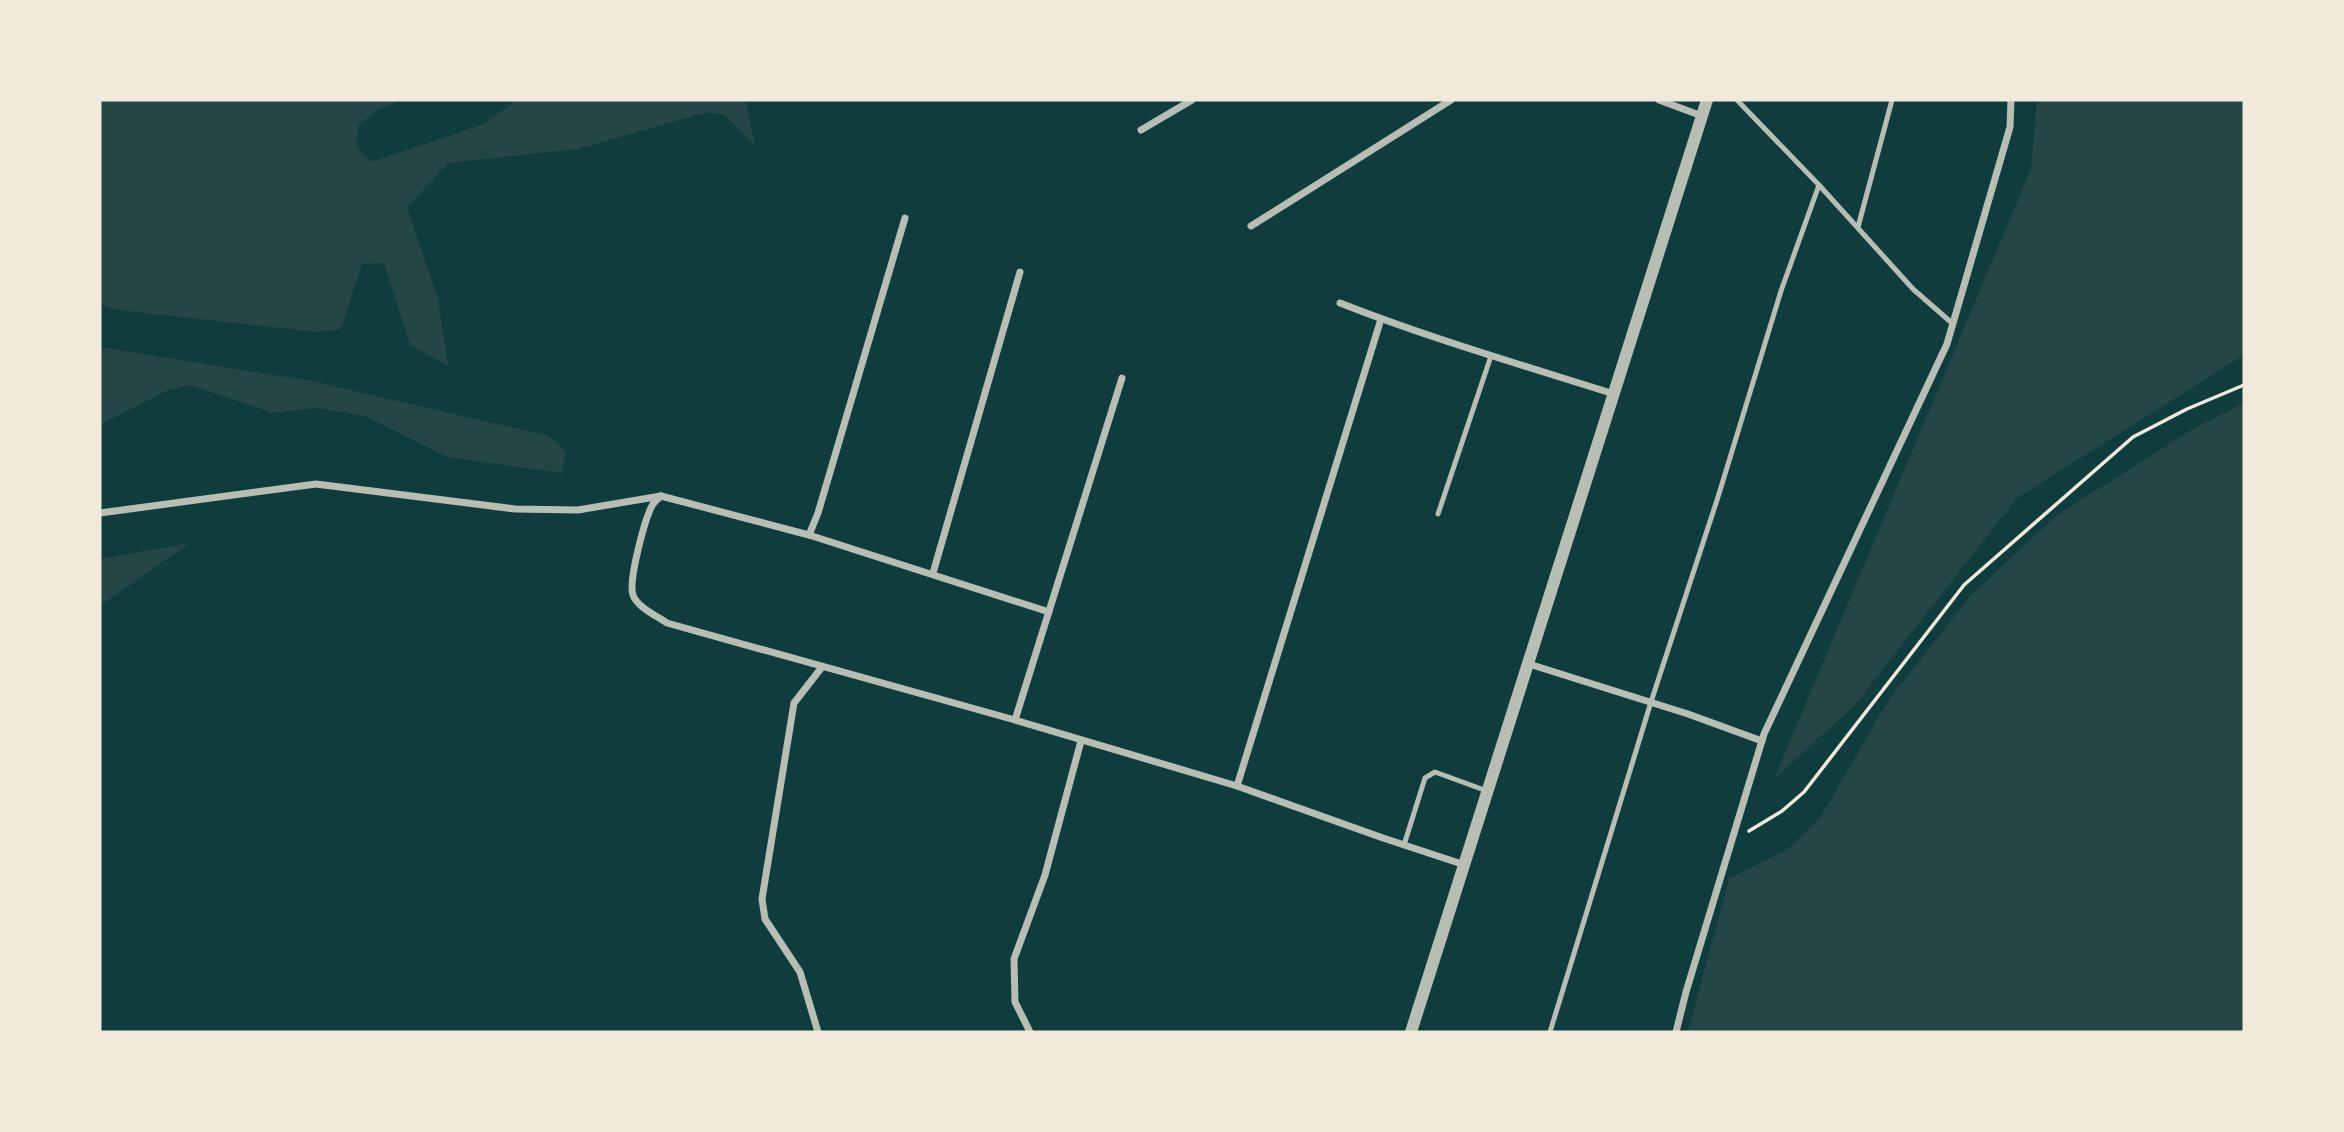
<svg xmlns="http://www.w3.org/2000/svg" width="2344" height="1132" font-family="'Varela Round',sans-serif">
  <rect width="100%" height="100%" fill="#0f3d3e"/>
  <g fill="#244646">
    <path d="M100,100H401L376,111L359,125L356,146L371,162L481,125L517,100H746L755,146L724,114L704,113L578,149L448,163L407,208L438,299L448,366L410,345L384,263L362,264L341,329L317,332L118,310L100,304Z"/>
    <path d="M2037,100H2244V355L2017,498L1854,706L1774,779L2031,169Z"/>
    <path d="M100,347L311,381L549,436L566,452L562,473L448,457L365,416L318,408L273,413L190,385L168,390L100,425Z"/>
    <path d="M2244,403V1032H1688L1729,879L1787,850L1820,818L1888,701L1971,595L2057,515L2198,426Z"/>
    <path d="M190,543L100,606V559Z"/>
  </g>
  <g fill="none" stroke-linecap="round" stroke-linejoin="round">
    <path stroke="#f1e9da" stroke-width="3.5" d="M1749,831L1782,811L1804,792L1964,585L2133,437L2187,409L2244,385"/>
    <g stroke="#b8beb3" stroke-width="5">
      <path d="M1737,100L1819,185L1913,289L1953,324"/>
      <path d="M1858,227L1892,100"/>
      <path d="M1438,514L1491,356"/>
      <path d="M1404,845L1425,778L1435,772L1487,791"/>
      <path d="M1550,1032L1651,702L1718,497L1781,291L1819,185"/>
    </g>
    <g stroke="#b8beb3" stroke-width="7">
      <path d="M1659,100L1702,116"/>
      <path d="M1141,130L1192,100"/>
      <path d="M1251,226L1451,100"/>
      <path d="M1340,303C1429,338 1522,365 1614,394"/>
      <path d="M661,496C658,499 655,501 653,504C645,517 628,582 633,595C637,607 657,616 667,623L1015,720L1237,786L1383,838L1465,865"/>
      <path d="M100,513L316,484L515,509L578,510L661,496L809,535L1049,612"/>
      <path d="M809,535L818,513L905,218"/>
      <path d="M933,573L1020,272"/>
      <path d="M1529,664L1688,714L1762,741"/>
      <path d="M1015,720L1122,378"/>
      <path d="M1237,786L1381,319"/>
      <path d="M818,1032L800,972L765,919L762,899L794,703L822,667"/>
      <path d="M1030,1032L1015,1002L1014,959L1045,875L1081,741"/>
      <path d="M1676,1032L1686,992L1764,734L1947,344L2010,127L2011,100"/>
    </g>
    <path stroke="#b8beb3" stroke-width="12" d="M1411,1032L1707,100"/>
  </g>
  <rect width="2344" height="1132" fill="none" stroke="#f1e9da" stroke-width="203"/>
</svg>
